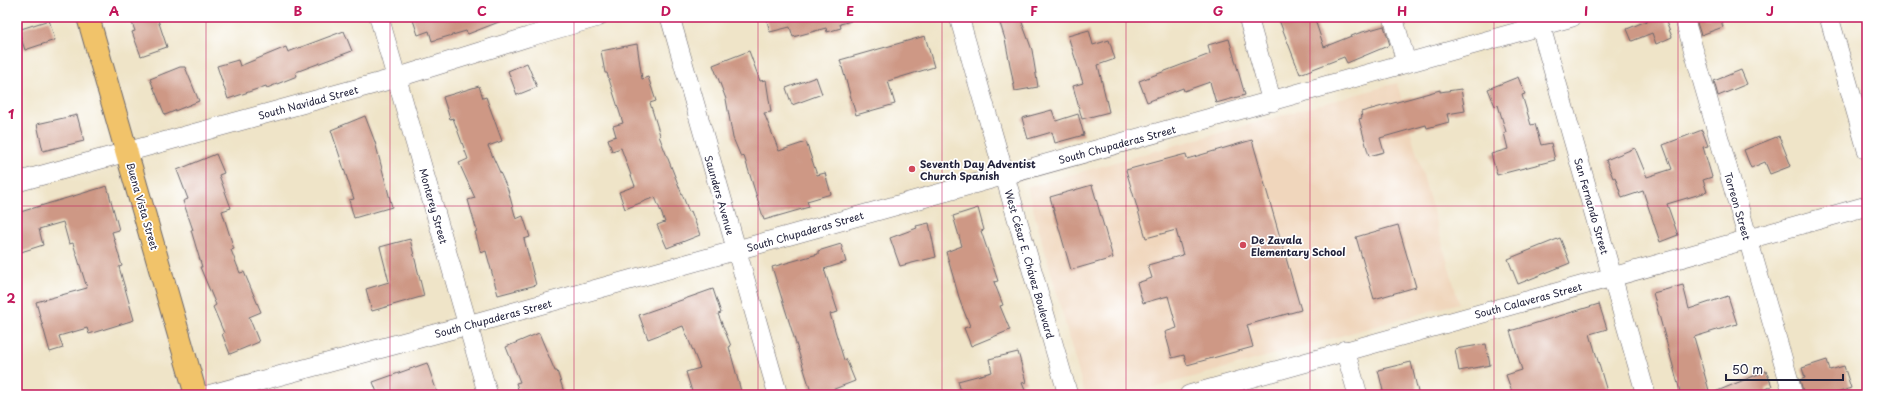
<svg xmlns="http://www.w3.org/2000/svg" width="1884" height="412" font-family="'Playpen Sans',sans-serif">
  <rect width="100%" height="100%" fill="#fff"/>
  <filter id="ink" filterUnits="userSpaceOnUse"><feTurbulence type="fractalNoise" baseFrequency=".025" numOctaves="2"/><feDisplacementMap in="SourceGraphic" scale="8" xChannelSelector="R" yChannelSelector="G"/><feConvolveMatrix kernelMatrix="1 2 1 2 8 2 1 2 1" color-interpolation-filters="sRGB"/></filter>
  <filter id="wash" filterUnits="userSpaceOnUse"><feTurbulence type="fractalNoise" baseFrequency=".012" numOctaves="4" result="noise"/><feDisplacementMap in="SourceGraphic" scale="16" xChannelSelector="R" yChannelSelector="G"/><feGaussianBlur stdDeviation="0.9" result="paint"/><feColorMatrix in="noise" values="0 0 0 0 0 0 0 0 0 0 0 0 0 0 0 0 0 1.4 0 .05"/><feComposite in="paint" operator="in"/></filter>
  <g filter="url(#wash)">
    <rect width="100%" height="100%" fill="#efe4c8"/>
    <path fill="#f0d6bc" d="M1397,83L1459,303L1128,395H1085L1027,187Z"/>
    <g id="blocks">
      <g fill="#ce9885">
        <path d="M130,17H157L167,47L141,56L132,32L135,31Z"/>
        <path d="M412,17H509V18L468,34L466,31L432,41L429,31L418,35Z"/>
        <path d="M766,17H850L851,21L840,24L841,28L827,32L826,28L793,37L790,27L770,32Z"/>
        <path d="M998,17H1020L1032,50L1038,87L1015,91L1005,39Z"/>
        <path d="M1290,17H1314L1324,47L1359,33L1384,26L1390,45L1347,63L1344,57L1300,74L1279,20Z"/>
        <path d="M1656,17H1664L1672,37L1656,44L1652,33L1632,41L1627,29Z"/>
        <path d="M1695,17H1720L1723,27L1701,35Z"/>
        <path d="M49,20L55,40L25,50L18,30Z"/>
        <path d="M1089,30L1093,45L1109,40L1115,59L1098,65L1109,112L1082,119L1073,86L1083,83L1068,36Z"/>
        <path d="M344,31L352,51L296,72L297,76L267,88L266,86L228,99L217,66L238,60L240,66L286,47L288,52Z"/>
        <path d="M925,36L934,67L888,81L895,104L856,115L840,60Z"/>
        <path d="M1229,39L1245,95L1216,103L1210,82L1184,91L1183,88L1147,102L1139,81L1210,54L1208,45Z"/>
        <path d="M637,44L642,79L648,77L656,101L650,103L660,135L659,136L689,212L691,211L700,235L667,248L657,225L665,222L655,197L625,209L619,192L635,186L621,148L612,151L608,139L616,136L613,126L623,123L607,73H605L601,51Z"/>
        <path d="M749,51L760,81L766,80L771,112L764,113L779,151L806,142L817,175L825,173L831,194L807,201L809,207L764,220L744,156L741,157L733,138L726,99L713,65Z"/>
        <path d="M527,63L537,87L517,95L508,71Z"/>
        <path d="M180,67H185L199,101L165,115L150,79Z"/>
        <path d="M1741,70L1747,84L1718,96L1714,81Z"/>
        <path d="M816,77L822,94L792,105L786,88Z"/>
        <path d="M1518,77L1525,94L1522,95L1531,125L1535,124L1541,145L1551,143L1555,160L1497,175L1491,154L1508,149L1504,133L1506,132L1498,105L1495,106L1488,89Z"/>
        <path d="M479,86L483,98L486,97L502,141L488,146L508,190L516,219L523,216L530,237L524,239L536,285L498,295L486,251L481,253L475,232L477,231L468,200L475,198L459,163L468,159L453,118L450,119L443,97Z"/>
        <path d="M1461,89L1465,111L1447,114L1449,122L1427,128L1426,125L1380,138L1384,152L1369,156L1359,119L1362,118L1361,112L1440,90V92Z"/>
        <path d="M1052,110L1056,121L1078,114L1084,135L1055,143L1052,132L1028,139L1022,118Z"/>
        <path d="M77,115L84,141L43,151L37,124Z"/>
        <path d="M365,116L375,142L392,207L354,218L349,200L354,199L331,130Z"/>
        <path d="M1702,130L1708,146L1703,147L1712,177L1703,180L1707,192L1667,204L1678,235L1660,242L1643,191L1622,198L1615,177L1613,178L1606,160L1635,148L1647,177L1672,169L1663,145Z"/>
        <path d="M1779,136L1791,166L1770,174L1765,162L1751,168L1744,150Z"/>
        <path d="M1252,140L1301,310L1247,325L1253,347L1187,365L1184,355L1172,358L1165,332L1177,328L1168,296L1143,303L1137,283L1152,278L1148,265L1183,255L1176,230L1146,238L1126,170L1186,154L1187,159Z"/>
        <path d="M216,154L224,173L219,175L231,208L222,211L234,249L231,250L240,273L244,272L261,312L249,317L259,342L230,354L222,334L224,333L213,307L216,305L200,267H202L191,230H193L183,201L188,199L177,170Z"/>
        <path d="M1092,185L1113,258L1071,270L1050,197Z"/>
        <path d="M107,186L119,230L112,232L122,266L119,267L134,320L89,334L87,328L59,336L63,348L50,352L36,302L87,288L73,243L69,244L63,222L39,229L43,245L21,252L17,236V213Z"/>
        <path d="M978,208L984,230L981,231L998,281L994,282L1003,305L1000,306L1010,330L971,346L964,328L970,326L961,304L946,252L962,246L953,216Z"/>
        <path d="M929,223L936,257L900,266L890,238L917,228L916,226Z"/>
        <path d="M1398,225L1416,287L1374,299L1356,237Z"/>
        <path d="M1560,238L1570,263L1518,284L1508,259Z"/>
        <path d="M410,239L424,296L372,311L366,289L389,282L380,247Z"/>
        <path d="M841,244L846,262L824,269L838,312L830,314L844,360L846,359L855,381L819,395H812L772,267L818,254V251Z"/>
        <path d="M1683,285L1689,309L1728,296L1737,324L1694,337L1710,394L1766,371L1772,386L1766,389L1767,395H1681L1653,293Z"/>
        <path d="M713,289L721,313L718,314L731,346L729,347L742,395H693L686,372L700,368L683,326L648,339L639,315Z"/>
        <path d="M1599,304L1607,329L1590,334L1608,395H1513L1506,375L1522,370L1510,331Z"/>
        <path d="M539,333L555,371H557L565,395H520L516,383L520,382L506,347Z"/>
        <path d="M1486,344L1490,365L1459,371L1455,349Z"/>
        <path d="M1018,352L1026,382L1022,383L1027,395H962L958,381L992,372L989,359Z"/>
        <path d="M1827,360L1830,370L1844,366L1851,388L1831,395H1804L1800,380L1805,378L1802,368Z"/>
        <path d="M1411,362L1418,392L1408,395H1384L1378,370Z"/>
        <path d="M427,363L438,395H378L373,382Z"/>
      </g>
    </g>
  </g>
  <g filter="url(#ink)">
    <use href="#blocks" fill-opacity="0" stroke="#6a666c" stroke-width="1"/>
    <g fill="none" stroke-linecap="round" stroke-linejoin="round">
      <defs>
        <g id="minor">
          <path d="M379,17L488,395"/>
          <path d="M670,17L778,395"/>
          <path d="M959,17L1068,395"/>
          <path d="M1248,17L1272,102"/>
          <path d="M1393,17L1406,62"/>
          <path d="M1538,17L1646,395"/>
          <path d="M1684,17L1793,395"/>
          <path d="M1829,17L1867,150"/>
          <path d="M17,182L396,78L528,37L598,17"/>
          <path d="M1345,350L1358,395"/>
          <path d="M208,395L468,325L1572,17"/>
          <path d="M1189,395L1867,206"/>
        </g>
        <path id="major" d="M88,17L196,395"/>
      </defs>
      <use href="#minor" stroke="#6a666c" stroke-width="20"/>
      <use href="#major" stroke="#6a666c" stroke-width="24"/>
      <use href="#minor" stroke="#fff" stroke-width="19"/>
      <use href="#major" stroke="#f1c36a" stroke-width="22"/>
    </g>
  </g>
  <path fill="none" stroke="#c2185b" stroke-width="1" stroke-opacity="0.55" d="M206,17V395M390,17V395M574,17V395M758,17V395M942,17V395M1126,17V395M1310,17V395M1494,17V395M1678,17V395M17,206H1867"/>
  <g fill="#d1495b" stroke="#fff" stroke-width="1.5">
    <circle cx="912" cy="169" r="4"/>
    <circle cx="1243" cy="245" r="4"/>
  </g>
  <g text-anchor="middle" dominant-baseline="central" stroke-width="3.5" stroke-linejoin="round" paint-order="stroke">
    <g font-size="10" fill="#22223b" stroke="#fff">
      <text transform="translate(308 102) rotate(-15)">South Navidad Street</text>
      <text transform="translate(1117 144) rotate(-15)">South Chupaderas Street</text>
      <text transform="translate(720 195) rotate(74)">Saunders Avenue</text>
      <text transform="translate(143 206) rotate(74)">Buena Vista Street</text>
      <text transform="translate(434 206) rotate(74)">Monterey Street</text>
      <text transform="translate(1592 206) rotate(74)">San Fernando Street</text>
      <text transform="translate(1738 206) rotate(74)">Torreon Street</text>
      <text transform="translate(805 231) rotate(-16)">South Chupaderas Street</text>
      <text transform="translate(1030 264) rotate(74)">West César E. Chávez Boulevard</text>
      <text transform="translate(1528 300) rotate(-15)">South Calaveras Street</text>
      <text transform="translate(493 318) rotate(-15)">South Chupaderas Street</text>
    </g>
    <g font-size="10" font-weight="bold" fill="#22223b" stroke="#fff" text-anchor="start">
      <text x="920" y="163">Seventh Day Adventist<tspan x="920" dy="12">Church Spanish</tspan></text>
      <text x="1251" y="239">De Zavala<tspan x="1251" dy="12">Elementary School</tspan></text>
    </g>
  </g>
  <rect width="1884" height="412" fill="none" stroke="#fff" stroke-width="44"/>
  <path d="M1726 374v6h117v-6" fill="none" stroke="#22223b" stroke-width="2"/>
  <text x="1732" y="374" font-size="12" fill="#22223b" stroke="#ffffff" stroke-width="3" paint-order="stroke">50 m</text>
  <rect x="22" y="22" width="1840" height="368" fill="none" stroke="#c2185b" stroke-width="1.5"/>
  <g font-size="13" text-anchor="middle" font-weight="bold" fill="#c2185b">
    <text x="114" y="16">A</text>
    <text x="298" y="16">B</text>
    <text x="482" y="16">C</text>
    <text x="666" y="16">D</text>
    <text x="850" y="16">E</text>
    <text x="1034" y="16">F</text>
    <text x="1218" y="16">G</text>
    <text x="1402" y="16">H</text>
    <text x="1586" y="16">I</text>
    <text x="1770" y="16">J</text>
    <text x="11" y="119">1</text>
    <text x="11" y="303">2</text>
  </g>
</svg>
